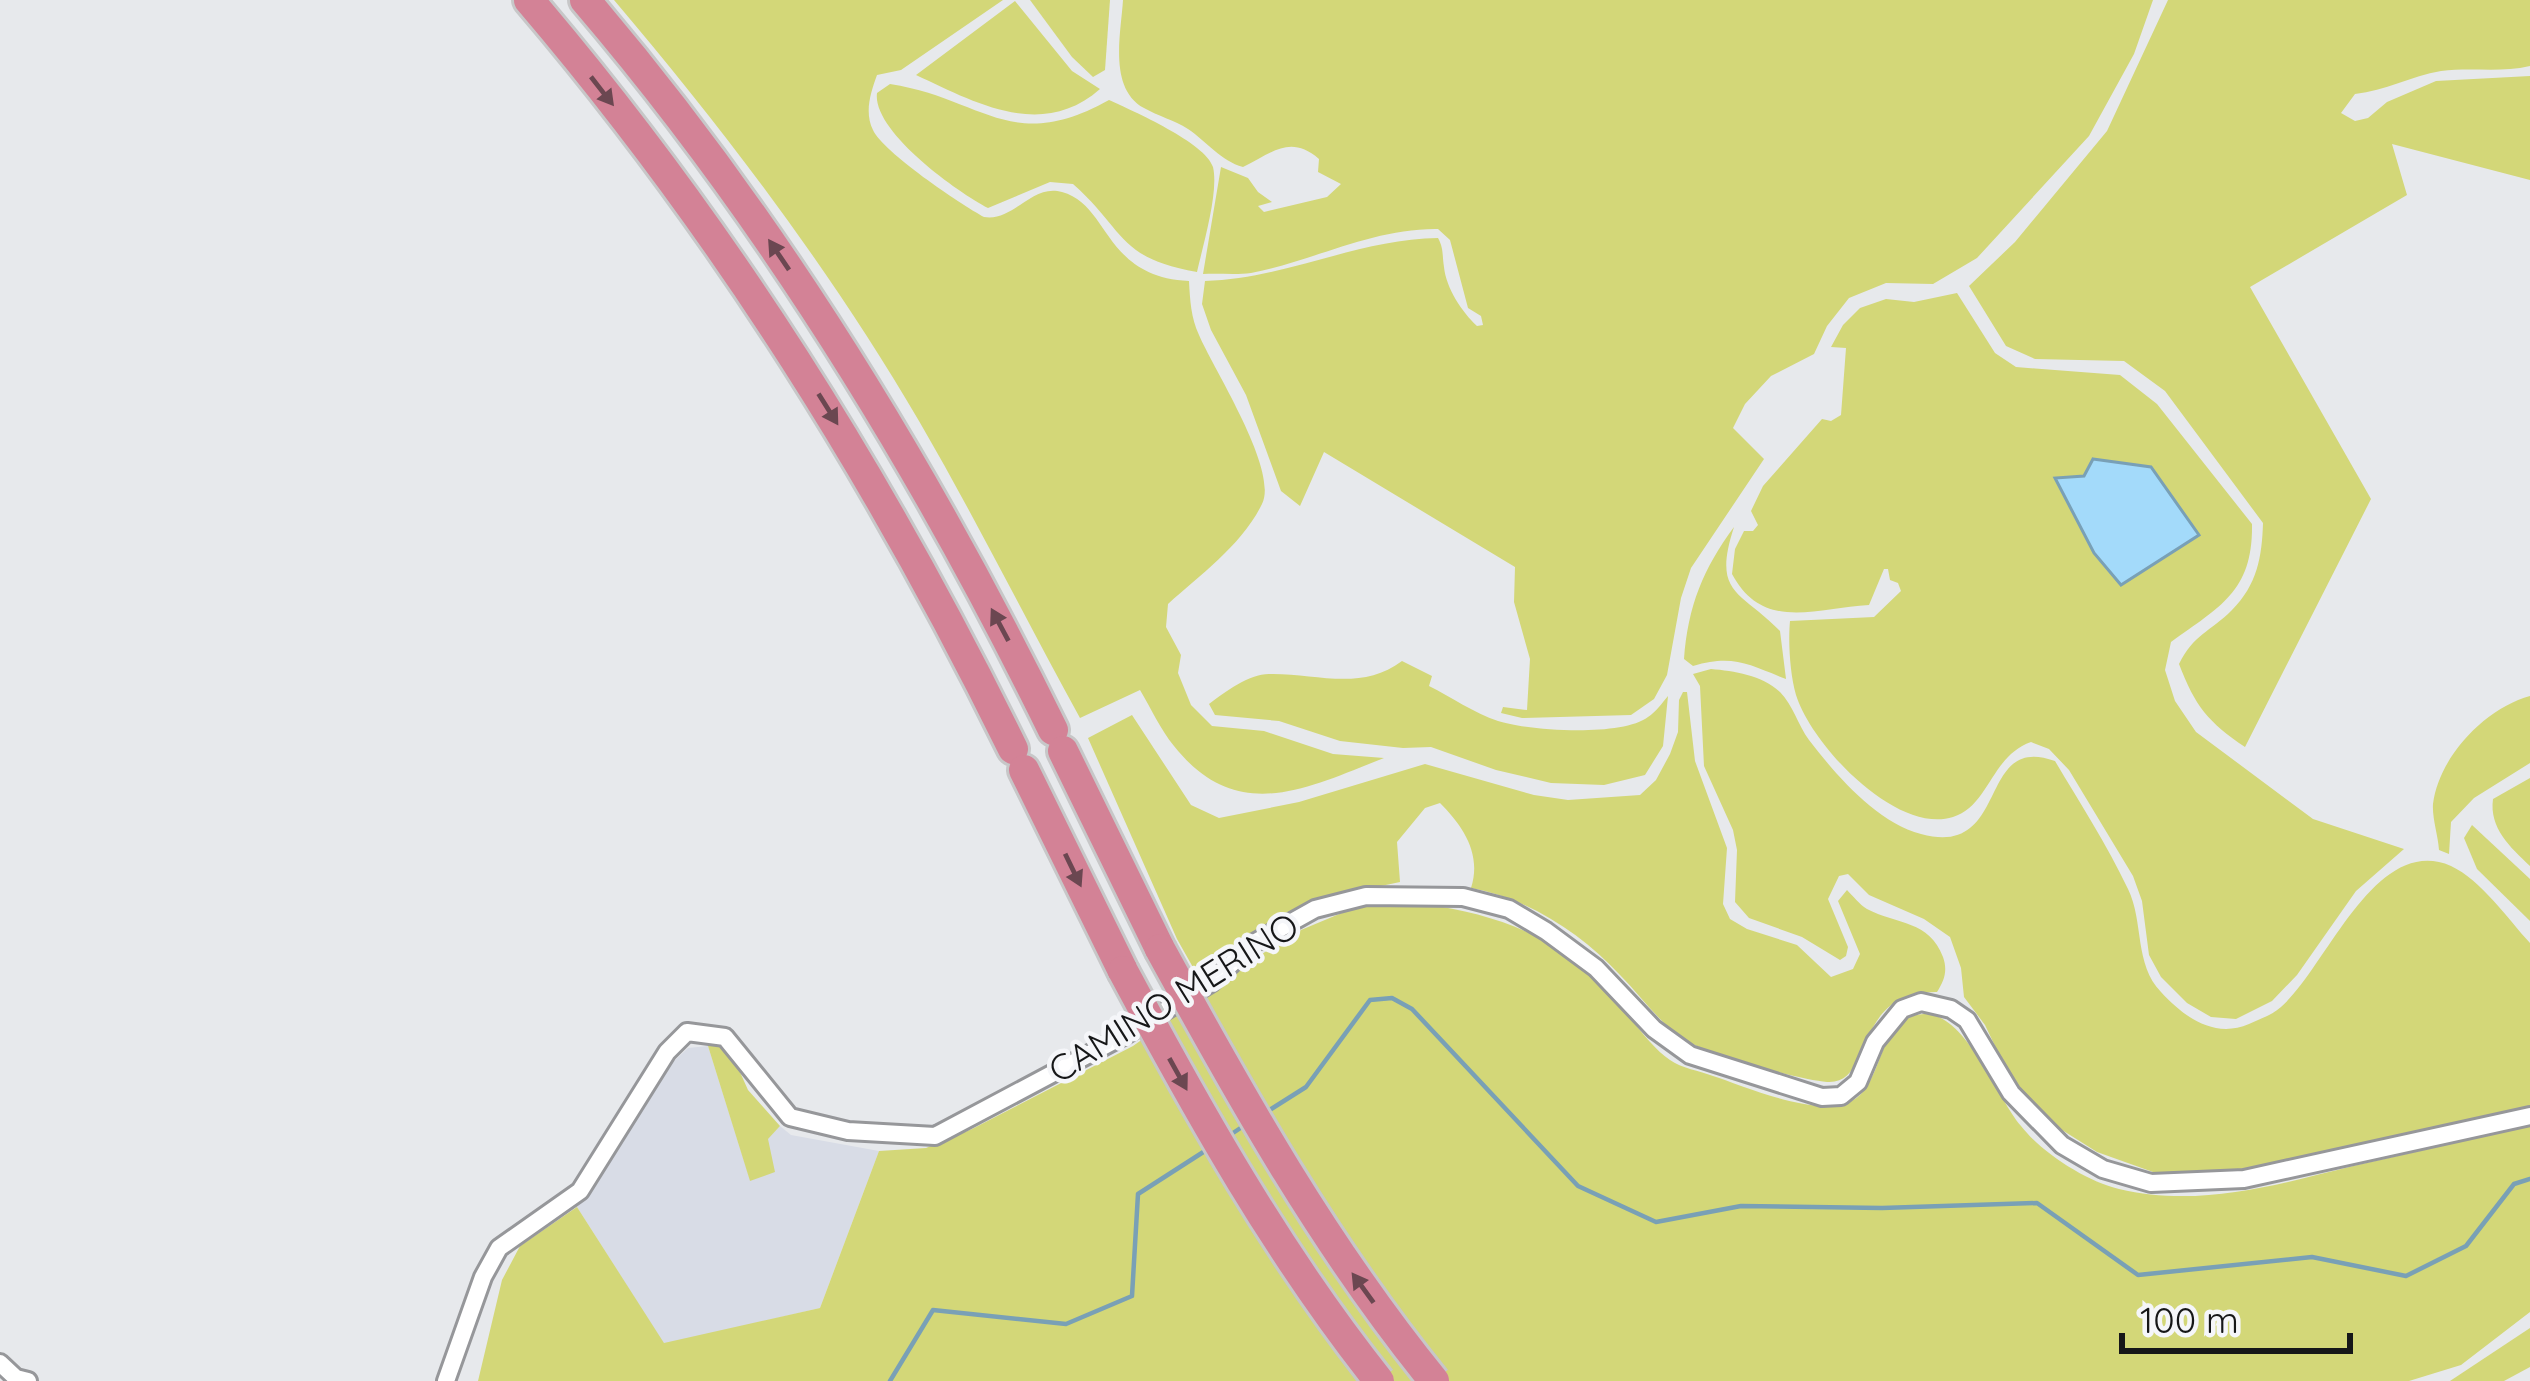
<svg xmlns="http://www.w3.org/2000/svg" width="2530" height="1381" font-family="Quicksand,sans-serif">
  <rect width="100%" height="100%" fill="#e7e9ec"/>
  <path fill="#d8dce6" d="M708,1046L750,1180L768,1138L780,1126L791,1135L879,1151L820,1308L664,1344L577,1207L671,1064L688,1048Z"/>
  <g fill="#d3d778">
    <path d="M614,0H1003L901,70L877,75C871,92 864,112 873,130C883,152 960,204 984,217C1014,222 1032,183 1062,192C1110,205 1103,277 1189,281C1190,300 1191,318 1199,335C1214,370 1279,470 1262,504C1242,545 1201,574 1168,604L1166,627L1181,655L1178,673L1191,705L1212,726L1264,731L1333,754L1384,758C1305,789 1237,825 1174,746C1160,729 1151,708 1140,690L1080,718C1026,620 976,519 919,421C832,272 726,132 614,0Z"/>
    <path d="M1030,0H1110L1105,70L1093,77L1072,57Z"/>
    <path d="M1123,0H2153L2134,54L2089,136L1977,258L1933,284L1886,283L1849,298L1827,326L1814,354L1771,376L1745,404L1733,428L1764,459L1691,568L1681,598L1667,675L1654,699L1631,715L1522,718L1501,713L1503,707L1527,710L1530,659L1514,602L1515,567L1324,452L1300,506L1281,491L1246,395L1211,330L1202,304L1205,281C1285,279 1358,239 1438,238C1444,249 1442,255 1444,267C1446,288 1462,312 1477,326L1483,325L1481,316L1468,308L1450,240L1438,229C1372,228 1314,261 1251,273C1236,275 1218,273 1203,274L1221,167L1248,178L1258,192L1272,202L1258,206L1264,212L1327,197L1341,184L1318,172L1319,159C1290,134 1272,153 1243,167C1221,161 1206,141 1188,129C1174,120 1158,116 1144,108C1108,88 1121,34 1123,0Z"/>
    <path d="M2168,0H2530V66C2500,73 2471,67 2441,71C2411,76 2385,91 2355,94L2341,113L2355,121L2368,118L2387,102L2436,81L2530,76V180L2392,144L2407,195L2250,287L2371,499L2245,747C2208,722 2195,706 2179,664C2194,634 2210,632 2232,610C2257,585 2262,557 2263,523L2165,391L2124,361L2035,359L2006,346L1969,286L2015,242L2107,131Z"/>
    <path d="M1015,1L1072,71L1100,89C1042,140 976,103 916,75Z"/>
    <path d="M890,84C982,98 1011,155 1109,100C1133,111 1206,143 1213,167C1219,192 1203,245 1197,272C1117,258 1126,231 1073,184L1050,182L988,208C957,192 872,131 877,93Z"/>
    <path d="M1957,293L1995,353L2016,367L2120,375L2157,404L2252,524C2253,591 2221,606 2171,642L2165,670L2175,701L2196,732L2313,819L2404,849L2356,891L2297,975L2272,1001L2236,1019L2211,1017L2187,1003L2161,977L2149,955L2142,901L2133,876L2069,770L2049,749L2031,742C1991,756 1989,806 1953,817C1897,835 1812,746 1796,695C1790,674 1788,642 1790,621L1874,617L1901,591L1898,583L1890,580L1888,569H1884L1869,605C1815,608 1763,632 1732,574L1735,549L1744,531H1753L1758,525L1751,511L1763,486L1822,419L1831,421L1841,415L1846,348L1831,347L1843,325L1860,308L1886,299L1914,302Z"/>
    <path d="M1734,527C1712,595 1740,590 1780,631L1786,679C1749,665 1734,654 1693,666L1684,659C1688,606 1703,569 1734,527Z"/>
    <path d="M1402,661L1432,676L1429,686C1451,697 1474,713 1498,721C1529,731 1622,737 1648,717C1656,712 1662,703 1668,696L1663,746L1645,775L1604,785L1551,783L1496,770L1431,747L1403,748L1340,741L1279,721L1215,715L1209,704C1225,692 1249,674 1269,674C1316,673 1361,692 1402,661Z"/>
    <path d="M1711,669C1734,671 1762,675 1780,692C1793,705 1798,725 1809,740C1836,775 1876,822 1921,834C2011,859 1976,732 2055,761C2080,803 2107,845 2128,889C2144,922 2134,964 2161,992C2184,1017 2214,1039 2249,1024C2260,1019 2272,1015 2281,1007C2327,967 2375,833 2451,866C2481,880 2508,919 2530,943V1108L2266,1167L2206,1176L2153,1172L2097,1152L2043,1118L2005,1067L1985,1025L1964,997L1961,968L1950,937L1924,919L1869,895L1848,874L1839,876L1828,899L1848,947L1846,956L1840,960L1802,937L1749,918L1735,902L1737,850L1733,830L1704,766L1700,686L1693,674Z"/>
    <path d="M1683,692H1687L1695,761L1727,848L1723,904L1730,919L1747,929L1797,945L1831,977L1853,969L1860,954L1838,901L1847,890C1853,896 1860,905 1867,909C1898,925 1929,920 1943,957C1948,971 1944,981 1937,992C1850,991 1876,1085 1827,1082C1800,1080 1707,1054 1685,1040C1660,1024 1641,996 1620,975C1581,933 1527,898 1471,888C1482,854 1463,826 1440,803L1425,808L1397,842L1400,882C1307,901 1270,914 1199,978L1177,939L1088,738L1132,715L1191,805L1219,818L1299,802L1425,764L1534,795L1568,800L1640,795L1656,780L1670,754L1678,732L1679,700Z"/>
    <path d="M2530,696V763L2474,798L2451,822L2449,854L2439,850C2438,835 2432,818 2433,804C2439,756 2486,708 2530,696Z"/>
    <path d="M2530,778V866C2510,847 2489,828 2493,799Z"/>
    <path d="M2472,825L2530,879V921L2477,869L2464,838Z"/>
    <path d="M1425,904C1498,915 1558,936 1609,992C1626,1011 1650,1047 1670,1060C1681,1068 1700,1071 1713,1076C1747,1087 1830,1124 1860,1095C1885,1070 1880,1016 1924,1014C1966,1013 1996,1096 2021,1126C2042,1153 2086,1181 2119,1189C2199,1208 2276,1185 2353,1166C2412,1153 2471,1139 2530,1125V1312L2461,1365L2409,1381H478L502,1280L520,1246L577,1207L664,1343L820,1308L879,1151L926,1148L972,1129L1133,1046L1289,935L1356,907Z"/>
    <path d="M716,1043L731,1052L748,1090L780,1126L768,1139L775,1172L750,1181L708,1046Z"/>
    <path d="M2530,1328V1367L2504,1381H2450Z"/>
  </g>
  <path fill="#a3dafa" stroke="#79a0b6" stroke-width="3" d="M2093,459L2151,467L2199,535L2121,585L2094,553L2055,478L2084,476Z"/>
  <g fill="none" stroke-linecap="round" stroke-linejoin="round">
    <g stroke="#79a0b6" stroke-width="4.5">
      <path d="M1268,1111L1306,1087L1370,1000L1392,998L1412,1009L1578,1186L1656,1222L1741,1206L1882,1208L2037,1203L2138,1275L2312,1257L2406,1276L2466,1246L2514,1184L2530,1179"/>
      <path d="M1227,1137L1248,1123"/>
      <path d="M890,1381L933,1310L1066,1324L1132,1296L1138,1194L1208,1149"/>
    </g>
    <defs>
      <g id="minor">
        <path d="M0,1363L16,1378L28,1381"/>
        <path d="M446,1381L483,1277L499,1248L580,1191L667,1052L687,1032L725,1037L790,1117L848,1131L935,1136L1125,1035L1212,982L1254,943L1315,909L1366,896L1463,897L1509,909L1546,931L1596,968L1654,1029L1690,1055L1822,1097L1841,1096L1858,1082L1875,1042L1902,1009L1921,1002L1951,1009L1967,1020L2011,1093L2062,1145L2103,1169L2151,1183L2244,1179L2530,1116"/>
      </g>
      <g id="motorway">
        <path d="M529,0C725,230 880,478 1013,749"/>
        <path d="M585,0C774,221 925,469 1053,730"/>
        <path d="M1063,751L1160,949"/>
        <path d="M1024,770L1123,971"/>
      </g>
    </defs>
    <use href="#minor" stroke="#96979a" stroke-width="22"/>
    <use href="#motorway" stroke="#c7c7c8" stroke-width="36"/>
    <use href="#minor" stroke="#fff" stroke-width="16"/>
    <use href="#motorway" stroke="#d38296" stroke-width="30"/>
    <defs>
      <g id="motorway-bridge">
        <path d="M1160,949C1242,1099 1325,1247 1434,1381"/>
        <path d="M1123,971C1199,1113 1278,1254 1379,1381"/>
      </g>
    </defs>
    <use href="#motorway-bridge" stroke="#c7c7c8" stroke-width="36" stroke-linecap="butt"/>
    <use href="#motorway-bridge" stroke="#d38296" stroke-width="30"/>
  </g>
  <defs><path id="oneway-solid" d="M-6-.8H1V-3.2L6.5 0L1 3.2V.8H-6Z" transform="scale(3)"/></defs>
  <g fill="#6b4751">
    <use href="#oneway-solid" transform="translate(602 91) rotate(52)"/>
    <use href="#oneway-solid" transform="translate(779 255) rotate(-124)"/>
    <use href="#oneway-solid" transform="translate(828 409) rotate(58)"/>
    <use href="#oneway-solid" transform="translate(1000 625) rotate(-118)"/>
    <use href="#oneway-solid" transform="translate(1073 870) rotate(64)"/>
    <use href="#oneway-solid" transform="translate(1178 1074) rotate(61)"/>
    <use href="#oneway-solid" transform="translate(1363 1288) rotate(-126)"/>
  </g>
  <g text-anchor="middle" dominant-baseline="central" stroke-width="9" stroke-linejoin="round" paint-order="stroke">
    <g font-size="36" fill="#161718" stroke="#f5f6f9">
      <text transform="translate(1173 997) rotate(-32)">CAMINO MERINO</text>
    </g>
  </g>
  <path d="M2122 1333v18h228v-18" fill="none" stroke="#161718" stroke-width="6"/>
  <text x="2140" y="1333" font-size="36" fill="#161718" stroke="#f5f6f9" stroke-width="9" paint-order="stroke">100 m</text>
</svg>
